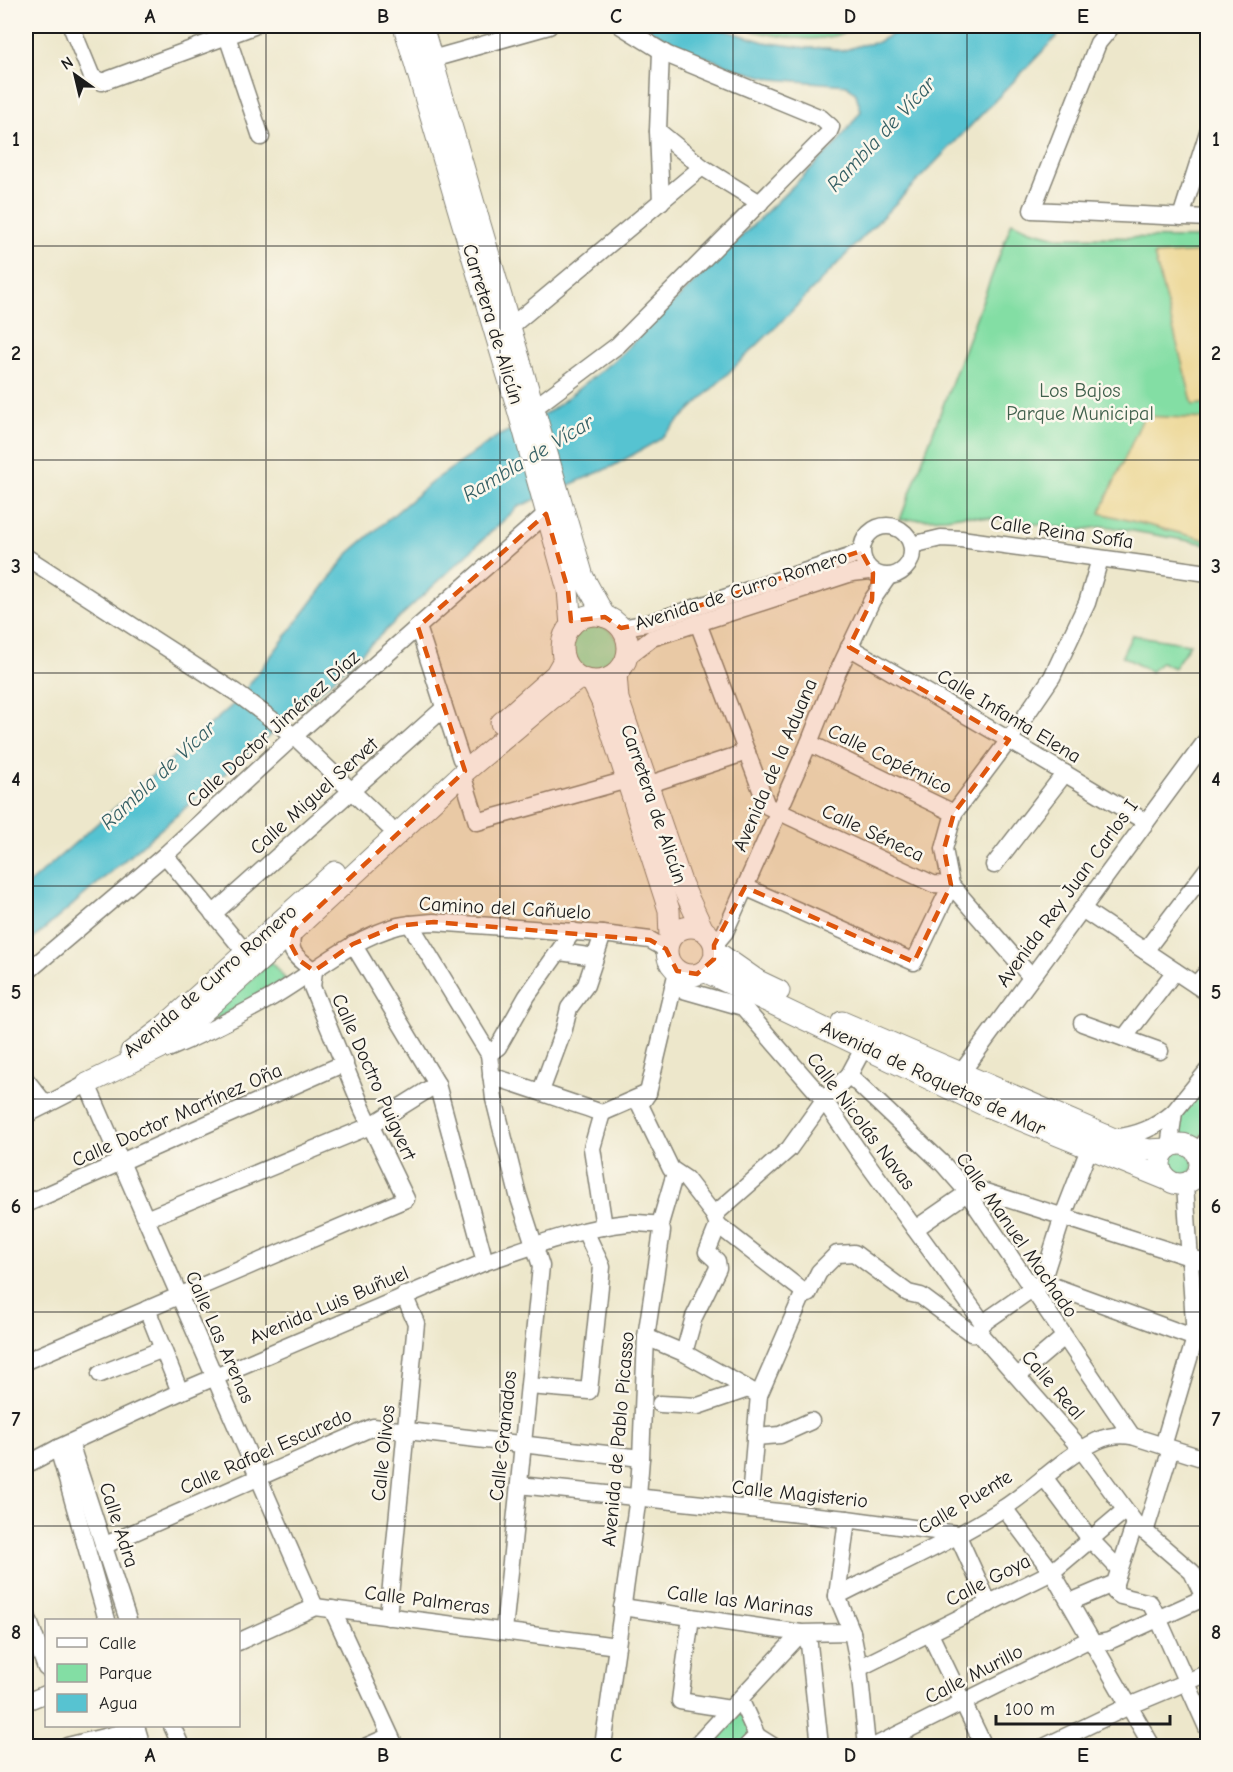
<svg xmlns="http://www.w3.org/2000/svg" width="1233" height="1772" font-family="'Comic Neue',sans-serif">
  <rect width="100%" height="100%" fill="#fbf7ec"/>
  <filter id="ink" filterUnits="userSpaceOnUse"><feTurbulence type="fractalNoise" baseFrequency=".0167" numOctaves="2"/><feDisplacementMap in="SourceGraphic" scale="12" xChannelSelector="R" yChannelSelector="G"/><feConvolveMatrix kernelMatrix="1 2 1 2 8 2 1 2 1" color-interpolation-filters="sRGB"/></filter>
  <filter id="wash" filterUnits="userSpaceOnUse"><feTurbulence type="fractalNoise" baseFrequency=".008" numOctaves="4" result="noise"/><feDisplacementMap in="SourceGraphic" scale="24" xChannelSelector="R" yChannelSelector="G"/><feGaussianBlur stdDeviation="1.35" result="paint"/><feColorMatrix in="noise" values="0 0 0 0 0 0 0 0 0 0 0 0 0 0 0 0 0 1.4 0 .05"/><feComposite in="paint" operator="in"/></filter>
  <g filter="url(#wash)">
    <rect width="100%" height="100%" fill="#ede7cb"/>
    <g fill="#83dea4" stroke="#507d60" stroke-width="1.5">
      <path d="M735,26H809C827,30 848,25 868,26C853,30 838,36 822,38C800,41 757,33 735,26Z"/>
      <path d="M1012,222L1030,230L1057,237L1207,238V544L1105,526L1080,530L965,515L946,518L900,520Z"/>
      <circle cx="595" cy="649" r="24"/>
      <path d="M1132,635L1189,644H1190L1174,668L1161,662L1151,672L1122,656Z"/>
      <path d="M271,962L286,980L180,1040Z"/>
      <path d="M1207,1079V1131L1195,1140L1186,1137L1179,1131L1178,1119Z"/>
      <circle cx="1180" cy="1164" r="13"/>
      <path d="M740,1699L757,1736L747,1746H696Z"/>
    </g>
    <g fill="#eeda9e" stroke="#857b5d" stroke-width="1.5">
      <path d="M1207,252V403L1193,405L1154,255Z"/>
      <path d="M1144,416L1207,419V540L1100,513Z"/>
    </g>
    <path fill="#57c3d1" stroke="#3a7076" stroke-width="1.5" d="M641,26H711L764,42L807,48H828L842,51L861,45L876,43L907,26H1067L782,321L659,440L613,466L518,507L313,698L26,945V886L236,702L349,553L432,482L498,436L552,410L618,357L838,142L861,111L856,94L847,85L773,79L739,70L679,46Z"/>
  </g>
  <g filter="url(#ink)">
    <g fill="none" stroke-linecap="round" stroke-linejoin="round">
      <defs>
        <g id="minor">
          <path d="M71,26L92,77L102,82L254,26"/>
          <path d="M1112,26L1098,43L1032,210L1208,218"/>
          <path d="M227,36L261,137"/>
          <path d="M432,59L549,26"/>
          <path d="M658,131L702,167"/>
          <path d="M661,202L658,131L661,51"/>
          <path d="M1181,217L1208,132"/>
          <path d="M510,327L702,167L760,203"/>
          <path d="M534,408L618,345L828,134L831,127L821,118L668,55L621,26"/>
          <circle cx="887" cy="551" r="25"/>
          <path d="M912,545L941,538L961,539L1208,573"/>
          <path d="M26,557L235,692L294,736L388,826"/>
          <path d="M698,623L767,806L933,884L951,885L914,962L745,887"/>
          <path d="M418,627L461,759"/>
          <path d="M621,628L648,623L849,557L861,551"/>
          <path d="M849,647L1009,740L1146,822"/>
          <path d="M626,658L652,638L852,573L870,571"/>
          <path d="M809,743L954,813"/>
          <path d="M462,774L477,822L627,780"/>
          <path d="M647,785L747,752"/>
          <path d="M165,855L245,952"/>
          <path d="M994,865L1065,773"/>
          <path d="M1082,909L1208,993"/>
          <path d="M213,914L443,709"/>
          <path d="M410,924L489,1054L494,1099L518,1195L541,1266L504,1631"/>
          <path d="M294,930C286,954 297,957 314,971"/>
          <path d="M353,944L437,1084L485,1262"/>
          <path d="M714,945L725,932L809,743L834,680L872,600L888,577"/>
          <path d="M1145,951L1208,868"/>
          <path d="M560,952L595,957"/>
          <path d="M677,971L648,1093L640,1105L671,1169L686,1179L714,1215L718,1225L804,1292"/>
          <path d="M26,973L165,855L294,736L546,514"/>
          <path d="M1031,977L951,885L944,849L954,813L1009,740L1052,677L1087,603L1100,559"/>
          <path d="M1196,985L1208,971"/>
          <path d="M673,987L743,1007L824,1100L857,1149L983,1323"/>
          <path d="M1082,1023L1160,1051"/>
          <path d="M1124,1038L1175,971"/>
          <path d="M168,1049C201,1035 235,1018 267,1000C310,976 349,939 398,926C410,923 422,923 434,922L603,934L650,940L666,949"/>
          <path d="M489,1054L498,1047L527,996L573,931"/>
          <path d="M961,1073L1208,738"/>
          <path d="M849,1075L943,1164L964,1188L1132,1436"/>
          <path d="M491,1076C529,1088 565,1101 602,1113L648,1093"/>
          <path d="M26,1080L46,1105"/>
          <path d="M541,1091L564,1029L569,1008L586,985L603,934"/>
          <path d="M602,1113L592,1148L604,1227"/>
          <path d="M26,1115L87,1084L315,1607"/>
          <path d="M1113,1138C1138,1135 1155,1128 1174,1112"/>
          <path d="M1169,1147L1174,1112L1208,1070"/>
          <path d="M1198,1154L1208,1138"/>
          <path d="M964,1188L970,1187L1208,1263"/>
          <path d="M26,1204L345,1063"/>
          <path d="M714,1215L789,1149L824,1100L849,1075L864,1047"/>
          <path d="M146,1219L370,1126L437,1084"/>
          <path d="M915,1229L967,1193"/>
          <path d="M1042,1282L1195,1338"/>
          <path d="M804,1292L808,1294L819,1272L837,1254L854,1253L908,1293L921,1296L971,1333H979L1081,1449L1135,1523L1192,1572L1208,1606"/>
          <path d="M147,1309L180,1392"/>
          <path d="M979,1333L983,1323L1042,1282L1063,1216L1089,1149"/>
          <path d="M646,1337L684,1353L759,1395"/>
          <path d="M684,1353L694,1317L718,1268L717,1261L707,1252L718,1225"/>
          <path d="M26,1361L406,1199L363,1110L312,987L314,971"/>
          <path d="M100,1374L163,1349"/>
          <path d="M1018,1376L1064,1337"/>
          <path d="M529,1386L589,1391L602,1267L585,1231"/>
          <path d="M660,1404L698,1406L748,1389"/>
          <path d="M755,1437L780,1435L811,1421"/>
          <path d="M70,1443L128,1620"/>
          <path d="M1163,1446L1195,1338L1185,1184"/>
          <path d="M58,1448L107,1620"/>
          <path d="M26,1465L58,1448L180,1392L485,1262C531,1247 579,1228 628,1223C637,1222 650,1225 660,1224"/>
          <path d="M1044,1477L1090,1539L1119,1569"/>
          <path d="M519,1485L847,1519L957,1534"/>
          <path d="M1004,1508L1052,1572L1152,1746"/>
          <path d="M749,1509L759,1395L804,1292"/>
          <path d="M847,1519L837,1596L852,1632L859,1668L867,1746"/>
          <path d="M1145,1532L1171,1449"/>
          <path d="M957,1534L989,1604"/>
          <path d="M103,1546L373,1427L641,1458"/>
          <path d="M1115,1583V1592L1121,1596L1150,1603L1158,1618L1208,1730"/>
          <path d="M837,1596C893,1567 951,1542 1004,1508C1036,1487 1062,1458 1097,1441C1109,1435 1119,1434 1132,1436L1208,1460"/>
          <path d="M1070,1602L1115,1583L1135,1523"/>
          <path d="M622,1607L801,1633L852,1632"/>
          <path d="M332,1609L395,1746"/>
          <path d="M26,1613L46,1668"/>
          <path d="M388,1617L416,1323L404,1295"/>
          <path d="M691,1617L680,1701L730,1709"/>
          <path d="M930,1634L984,1746"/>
          <path d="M238,1642L315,1607L617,1646"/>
          <path d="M1094,1644L1109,1641L1208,1596"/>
          <path d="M859,1668L1052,1572L1124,1511"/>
          <path d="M740,1699L757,1736L747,1746"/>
          <path d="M26,1702L46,1694"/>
          <path d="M136,1726L142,1746"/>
          <path d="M172,1726L181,1746"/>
          <path d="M757,1736L773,1746"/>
          <path d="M67,1746L137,1729"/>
          <path d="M367,1746L390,1736"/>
          <path d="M603,1746L638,1497L641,1458L646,1337L662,1231L660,1224L675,1173"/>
          <path d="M696,1746L801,1633L809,1644L820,1746"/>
          <path d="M875,1746L1090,1639"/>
          <path d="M1046,1746L1129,1706L1208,1673"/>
        </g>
        <g id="major">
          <path d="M404,26L519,413L568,590L571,626"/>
          <path d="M422,26L583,577L605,617"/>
          <circle cx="595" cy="648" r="33"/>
          <path d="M616,674L618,699L682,885L703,930"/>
          <path d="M592,681L602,702L669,910L670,938"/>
          <path d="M501,723L556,674L564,660"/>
          <circle cx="691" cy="951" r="24"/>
          <path d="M715,951L758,981L779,991"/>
          <path d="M704,971L984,1105L1166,1179"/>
          <path d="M842,1022L1121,1142L1149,1150L1167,1149"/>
          <path d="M131,1052L160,1030L335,872"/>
          <path d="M87,1084L166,1045L294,930L462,774L551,699L580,678"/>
          <circle cx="1180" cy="1164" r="20"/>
        </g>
      </defs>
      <use href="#minor" stroke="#848274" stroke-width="19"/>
      <use href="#major" stroke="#848274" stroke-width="23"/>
      <use href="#minor" stroke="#fff" stroke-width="16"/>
      <use href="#major" stroke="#fff" stroke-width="21"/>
    </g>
  </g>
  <path fill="#de560d" fill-opacity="0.2" stroke="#de560d" stroke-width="4.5" stroke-dasharray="12 8" stroke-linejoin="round" d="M546,514L568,590L571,621L605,617L621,628L648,623L861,551L873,573L872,600L849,647L1009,740L954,813L944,849L951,885L914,962L745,887L714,945V959L697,974L677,971L666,949L650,940L434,922L396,926L353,944L314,971L299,960L290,943L294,930L465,771L418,627Z"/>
  <path fill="none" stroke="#1c1c1c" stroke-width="1.5" stroke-opacity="0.55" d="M266,26V1746M500,26V1746M733,26V1746M967,26V1746M26,246H1208M26,460H1208M26,673H1208M26,886H1208M26,1099H1208M26,1312H1208M26,1526H1208"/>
  <g text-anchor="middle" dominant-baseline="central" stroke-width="5" stroke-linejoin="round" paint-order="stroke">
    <g font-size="20" fill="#1c1c1c" stroke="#fbf7ec">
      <text transform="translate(493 324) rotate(73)">Carretera de Alicún</text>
      <text transform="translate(1062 532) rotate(8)">Calle Reina Sofía</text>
      <text transform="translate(741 590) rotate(-18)">Avenida de Curro Romero</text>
      <text transform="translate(1009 716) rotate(31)">Calle Infanta Elena</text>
      <text transform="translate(273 729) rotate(-42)">Calle Doctor Jiménez Díaz</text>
      <text transform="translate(890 759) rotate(26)">Calle Copérnico</text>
      <text transform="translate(775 765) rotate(-67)">Avenida de la Aduana</text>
      <text transform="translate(314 796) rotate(-42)">Calle Miguel Servet</text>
      <text transform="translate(654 804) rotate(71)">Carretera de Alicún</text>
      <text transform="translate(873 833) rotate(25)">Calle Séneca</text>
      <text transform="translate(1067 893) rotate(-54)">Avenida Rey Juan Carlos I</text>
      <text transform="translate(505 908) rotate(3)">Camino del Cañuelo</text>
      <text transform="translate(210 981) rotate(-41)">Avenida de Curro Romero</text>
      <text transform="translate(374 1077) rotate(66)">Calle Doctro Puigvert</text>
      <text transform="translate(933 1078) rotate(25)">Avenida de Roquetas de Mar</text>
      <text transform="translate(177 1115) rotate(-24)">Calle Doctor Martínez Oña</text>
      <text transform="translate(861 1121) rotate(53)">Calle Nicolás Navas</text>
      <text transform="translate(1017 1235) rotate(55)">Calle Manuel Machado</text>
      <text transform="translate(329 1305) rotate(-23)">Avenida Luis Buñuel</text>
      <text transform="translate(220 1337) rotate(66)">Calle Las Arenas</text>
      <text transform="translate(1053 1385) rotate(49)">Calle Real</text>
      <text transform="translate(503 1436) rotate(-84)">Calle Granados</text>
      <text transform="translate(618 1439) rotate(-85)">Avenida de Pablo Picasso</text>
      <text transform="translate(266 1451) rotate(-24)">Calle Rafael Escuredo</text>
      <text transform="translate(383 1453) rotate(-84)">Calle Olivos</text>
      <text transform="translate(800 1494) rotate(6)">Calle Magisterio</text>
      <text transform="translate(965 1502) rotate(-31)">Calle Puente</text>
      <text transform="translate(119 1525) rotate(72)">Calle Adra</text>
      <text transform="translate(988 1580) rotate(-27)">Calle Goya</text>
      <text transform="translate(427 1600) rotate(7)">Calle Palmeras</text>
      <text transform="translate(740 1601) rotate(7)">Calle las Marinas</text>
      <text transform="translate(974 1674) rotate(-27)">Calle Murillo</text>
    </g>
    <g font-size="20" fill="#40604c" stroke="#fbf7ec">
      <text x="1080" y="390">Los Bajos<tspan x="1080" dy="23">Parque Municipal</tspan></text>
    </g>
    <g font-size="21" font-style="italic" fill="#345f64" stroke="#fbf7ec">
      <text transform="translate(881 134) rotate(-47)">Rambla de Vícar</text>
      <text transform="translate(528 458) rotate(-31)">Rambla de Vícar</text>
      <text transform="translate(158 775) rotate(-43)">Rambla de Vícar</text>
    </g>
  </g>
  <rect width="1233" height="1772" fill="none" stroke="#fbf7ec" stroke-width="66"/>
  <rect x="45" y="1619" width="195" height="108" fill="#fbf7ec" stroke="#a29f99" stroke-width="1.5"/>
  <rect x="57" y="1638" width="30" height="9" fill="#ffffff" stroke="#a29f99" stroke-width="1.5"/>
  <text x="99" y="1649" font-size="18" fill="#1c1c1c">Calle</text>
  <rect x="57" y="1664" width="30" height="18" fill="#83dea4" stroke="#a29f99" stroke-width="1.5"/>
  <text x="99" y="1679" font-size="18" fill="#1c1c1c">Parque</text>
  <rect x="57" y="1694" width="30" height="18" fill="#57c3d1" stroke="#a29f99" stroke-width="1.5"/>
  <text x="99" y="1709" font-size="18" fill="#1c1c1c">Agua</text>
  <g transform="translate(75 75) rotate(326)" stroke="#fbf7ec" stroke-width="4.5" paint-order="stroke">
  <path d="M0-4.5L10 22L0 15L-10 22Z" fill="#1c1c1c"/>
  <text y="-9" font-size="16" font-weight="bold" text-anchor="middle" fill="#1c1c1c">N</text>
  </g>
  <path d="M996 1715v9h174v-9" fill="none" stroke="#1c1c1c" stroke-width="3"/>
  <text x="1005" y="1715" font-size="18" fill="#1c1c1c" stroke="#fbf7ec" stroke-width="4.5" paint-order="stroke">100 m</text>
  <rect x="33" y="33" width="1167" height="1706" fill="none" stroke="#1c1c1c" stroke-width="2"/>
  <g font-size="20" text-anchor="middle" font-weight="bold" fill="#1c1c1c">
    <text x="150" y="23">A</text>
    <text x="383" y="23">B</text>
    <text x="616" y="23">C</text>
    <text x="850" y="23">D</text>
    <text x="1083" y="23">E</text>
    <text x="16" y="146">1</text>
    <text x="1216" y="146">1</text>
    <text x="16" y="360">2</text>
    <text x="1216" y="360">2</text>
    <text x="16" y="573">3</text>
    <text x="1216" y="573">3</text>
    <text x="16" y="786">4</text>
    <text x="1216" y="786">4</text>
    <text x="16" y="999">5</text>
    <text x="1216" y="999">5</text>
    <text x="16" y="1213">6</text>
    <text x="1216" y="1213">6</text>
    <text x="16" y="1426">7</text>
    <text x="1216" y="1426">7</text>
    <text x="16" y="1639">8</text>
    <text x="1216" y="1639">8</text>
    <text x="150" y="1762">A</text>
    <text x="383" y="1762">B</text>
    <text x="616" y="1762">C</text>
    <text x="850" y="1762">D</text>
    <text x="1083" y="1762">E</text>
  </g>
</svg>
